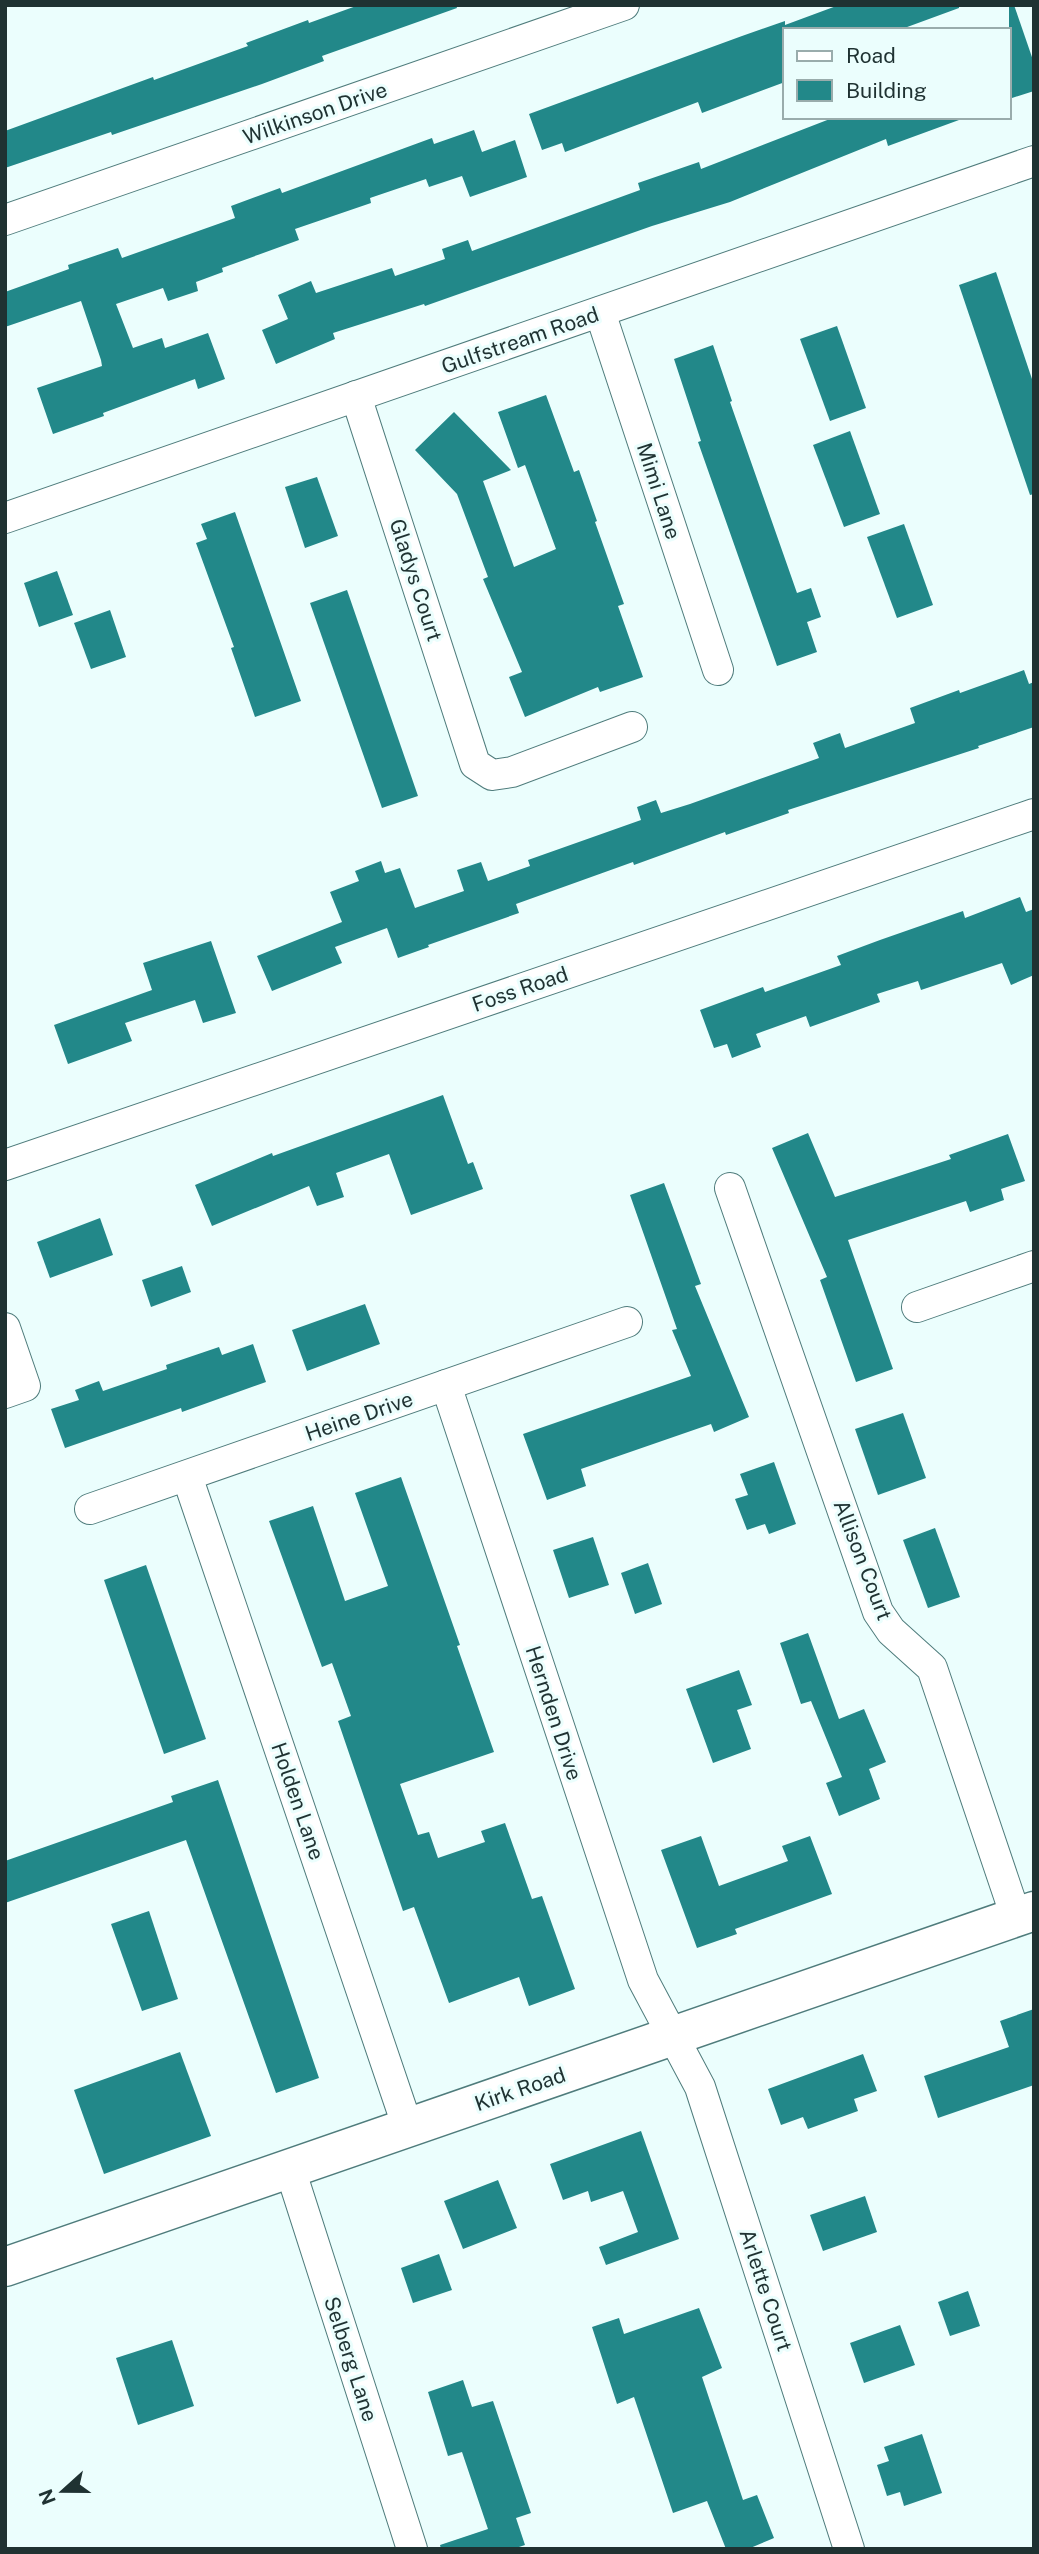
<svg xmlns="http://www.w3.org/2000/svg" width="1039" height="2554" font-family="'Public Sans',sans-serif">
  <rect width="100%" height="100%" fill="#ebfefd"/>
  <g fill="#228889">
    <path d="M359,5H456L457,8L322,56L324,61L262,84L112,135L111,132L5,168V131L153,77L154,80L248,46L246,43L308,20L309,23Z"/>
    <path d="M839,5H959V8L899,30H785V82L702,113L698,102L565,152L562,143L542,150L529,114L742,36L785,21V25Z"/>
    <path d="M1009,5H1014L1034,63V91L1009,99Z"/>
    <path d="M835,117H959V120L888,146L886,139L730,202L652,226L425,306L424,304L333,333L335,339L276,364L262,330L288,319L278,295L311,281L316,293L392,268L395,276L445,259L442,249L468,240L472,251L640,190L638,183L699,162L701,169Z"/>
    <path d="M474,130L482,152L515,140L527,177L470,197L462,176L429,187L426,179L370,198L371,203L295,229L299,240L222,268L223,272L196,282L198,291L168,301L163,288L116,304L133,348L162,338L165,348L208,333L225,379L198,389L195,379L103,413L104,416L53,434L37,388L102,366L101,360L81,301L5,327V292L69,269L68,265L118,248L122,258L235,218L231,206L280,188L282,193L432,138L434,144Z"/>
    <path d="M996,272L1034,385V494L1030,495L959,285Z"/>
    <path d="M837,326L866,408L830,421L800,339Z"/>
    <path d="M713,345L732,401L730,402L797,593L811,588L821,617L807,622L817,652L777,666L698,442L701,441L674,359Z"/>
    <path d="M546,395L574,472L579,470L597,521L595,522L624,604L618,606L643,677L600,692L598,687L525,717L509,677L522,672L483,579L488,577L457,494L415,450L454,412L511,470L483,481L514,567L556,549L525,465L518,468L498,412Z"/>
    <path d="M850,431L880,514L844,527L813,445Z"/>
    <path d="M317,477L338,536L305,548L285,487Z"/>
    <path d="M235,512L301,701L255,717L231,648L234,647L196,543L207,539L201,524Z"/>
    <path d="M904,524L933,605L897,618L867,537Z"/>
    <path d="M57,571L73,615L39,627L24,583Z"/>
    <path d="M347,590L418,796L382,808L310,603Z"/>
    <path d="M110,610L126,657L91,669L74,623Z"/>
    <path d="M1024,670L1029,684L1034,682V727L978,746L979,748L788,810L789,813L726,835L725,832L634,865L633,862L516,904L519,913L428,945L429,947L398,958L387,928L335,947L342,963L272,991L257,956L342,922L330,892L359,881L355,871L381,861L385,873L400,868L415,908L464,891L457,870L481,862L488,881L530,866L528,860L641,820L637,807L656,800L661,813L690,804L819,758L813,743L840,733L845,748L915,723L910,708L959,690L960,693Z"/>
    <path d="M1020,897L1026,912L1034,909V975L1011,985L1002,963L921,990L918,981L877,994L880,1002L810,1027L806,1016L756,1034L761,1047L732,1058L727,1044L714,1048L700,1010L763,987L765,992L841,965L837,956L880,940L963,911L965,918Z"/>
    <path d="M211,941L236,1013L203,1023L195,1000L125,1023L132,1041L68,1064L54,1025L152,990L143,963Z"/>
    <path d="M443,1095L468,1164L473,1162L483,1189L411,1215L389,1154L336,1173L344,1197L317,1206L309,1186L212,1226L195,1185L272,1153L273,1156Z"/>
    <path d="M808,1133L835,1197L951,1159L949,1155L1008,1134L1025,1181L1001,1189L1004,1200L970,1212L966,1201L848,1240L893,1369L856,1382L820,1280L827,1277L772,1148Z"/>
    <path d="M664,1183L701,1284L695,1286L749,1417L714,1432L711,1424L581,1469L586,1486L547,1500L523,1434L691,1376L672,1330L677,1329L630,1195Z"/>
    <path d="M100,1218L113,1255L50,1278L37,1242Z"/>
    <path d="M182,1266L191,1292L151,1307L142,1280Z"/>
    <path d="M365,1304L380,1344L307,1371L292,1330Z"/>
    <path d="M253,1344L266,1382L182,1412L181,1408L65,1448L51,1409L79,1400L75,1390L99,1381L103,1391L167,1369L166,1365L219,1347L222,1355Z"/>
    <path d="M903,1413L926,1478L878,1495L855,1429Z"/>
    <path d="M774,1462L796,1524L769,1534L765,1524L747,1530L735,1499L748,1495L740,1474Z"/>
    <path d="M401,1477L460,1645L457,1646L494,1752L400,1784L418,1835L429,1832L438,1858L485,1842L481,1831L505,1823L532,1899L542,1896L575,1989L529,2006L519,1977L449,2003L414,1907L403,1911L338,1721L351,1716L332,1663L322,1667L269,1521L313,1506L345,1601L388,1586L355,1493Z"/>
    <path d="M935,1528L960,1597L928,1608L903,1540Z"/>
    <path d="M593,1537L609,1585L569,1598L553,1550Z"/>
    <path d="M648,1563L662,1604L635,1614L621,1573Z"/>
    <path d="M146,1565L206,1739L164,1754L104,1580Z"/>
    <path d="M808,1633L839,1719L864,1709L886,1762L869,1769L880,1799L839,1816L826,1783L842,1777L811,1701L801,1704L780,1643Z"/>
    <path d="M739,1670L752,1705L737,1710L751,1749L713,1763L686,1689Z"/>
    <path d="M218,1780L319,2078L276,2093L186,1840L5,1903V1861L173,1802L171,1796Z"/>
    <path d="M701,1836L719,1886L788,1861L782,1846L810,1836L832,1894L735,1929L737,1934L697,1948L661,1850Z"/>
    <path d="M149,1911L178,1999L142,2011L111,1924Z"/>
    <path d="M1034,2009V2085L938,2118L924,2076L1009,2047L1000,2021Z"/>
    <path d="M180,2052L211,2136L104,2174L74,2090Z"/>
    <path d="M863,2054L877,2091L854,2099L858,2111L808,2129L803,2117L781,2125L768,2089Z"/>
    <path d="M641,2131L679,2239L606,2265L599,2247L638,2232L623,2191L591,2202L588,2191L563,2200L550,2164Z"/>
    <path d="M498,2180L517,2228L463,2249L444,2201Z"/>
    <path d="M865,2196L877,2232L823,2251L810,2215Z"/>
    <path d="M439,2254L452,2290L413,2303L401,2268Z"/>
    <path d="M968,2291L980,2326L950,2336L938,2302Z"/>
    <path d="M699,2308L722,2368L702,2377L743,2500L757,2495L774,2538L748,2549H726L707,2501L673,2513L634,2397L617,2404L592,2327L619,2318L624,2334Z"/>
    <path d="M900,2325L915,2365L864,2383L850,2343Z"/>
    <path d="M172,2340L194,2406L138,2425L116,2358Z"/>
    <path d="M463,2380L472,2407L493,2401L531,2513L516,2518L525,2545L513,2549H441L440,2545L488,2529L462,2452L448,2456L428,2392Z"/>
    <path d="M922,2434L942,2493L904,2506L900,2492L887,2496L877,2465L889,2461L884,2447Z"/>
  </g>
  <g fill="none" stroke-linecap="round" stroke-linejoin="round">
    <defs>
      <g id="street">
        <path d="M5,220L624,5"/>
        <path d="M600,312L718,670"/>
        <path d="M356,396L475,764L492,775L512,772L632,727"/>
        <path d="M5,518L1034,161"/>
        <path d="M5,1165L1034,814"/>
        <path d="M730,1188L878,1612L891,1631L932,1668L1016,1917"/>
        <path d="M917,1307L1034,1266"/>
        <path d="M5,1328L25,1386L5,1393"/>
        <path d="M446,1385L643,1980L700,2087L849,2549"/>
        <path d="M187,1476L408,2128"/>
        <path d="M90,1509L627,1322"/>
        <path d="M290,2169L412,2549"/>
      </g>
      <path id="secondary" d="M5,2267L1034,1911"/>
    </defs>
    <use href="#street" stroke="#4f7c7c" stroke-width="32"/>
    <use href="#secondary" stroke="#4f7c7c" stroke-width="41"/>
    <use href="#street" stroke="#fff" stroke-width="30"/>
    <use href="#secondary" stroke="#fff" stroke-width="38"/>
  </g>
  <g text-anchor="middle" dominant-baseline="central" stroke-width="6" stroke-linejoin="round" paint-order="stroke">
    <g font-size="21" fill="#1f3232" stroke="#ebfefd">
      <text transform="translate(315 113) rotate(-19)">Wilkinson Drive</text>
      <text transform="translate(520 340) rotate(-19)">Gulfstream Road</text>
      <text transform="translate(659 491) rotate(72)">Mimi Lane</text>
      <text transform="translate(416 580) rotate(72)">Gladys Court</text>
      <text transform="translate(520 989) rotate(-19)">Foss Road</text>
      <text transform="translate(359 1416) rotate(-19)">Heine Drive</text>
      <text transform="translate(863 1560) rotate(69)">Allison Court</text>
      <text transform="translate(554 1713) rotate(72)">Hernden Drive</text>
      <text transform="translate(298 1801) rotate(71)">Holden Lane</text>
      <text transform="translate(520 2089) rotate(-19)">Kirk Road</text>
      <text transform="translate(766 2290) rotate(72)">Arlette Court</text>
      <text transform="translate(351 2359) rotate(72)">Selberg Lane</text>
    </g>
  </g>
  <rect width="1039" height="2554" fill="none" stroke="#1f3232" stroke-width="14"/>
  <rect x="783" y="28" width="228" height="91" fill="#ebfefd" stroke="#99acac" stroke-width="2"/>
  <rect x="797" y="51" width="35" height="10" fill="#ffffff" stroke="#99acac" stroke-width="2"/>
  <text x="846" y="63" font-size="21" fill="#1f3232">Road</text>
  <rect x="797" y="80" width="35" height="21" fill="#228889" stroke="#99acac" stroke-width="2"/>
  <text x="846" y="98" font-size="21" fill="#1f3232">Building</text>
  <g transform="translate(63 2491) rotate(249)" stroke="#ebfefd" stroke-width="5" paint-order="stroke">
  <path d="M0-5L12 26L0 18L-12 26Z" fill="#1f3232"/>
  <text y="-10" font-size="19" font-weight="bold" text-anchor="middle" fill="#1f3232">N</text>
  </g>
</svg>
